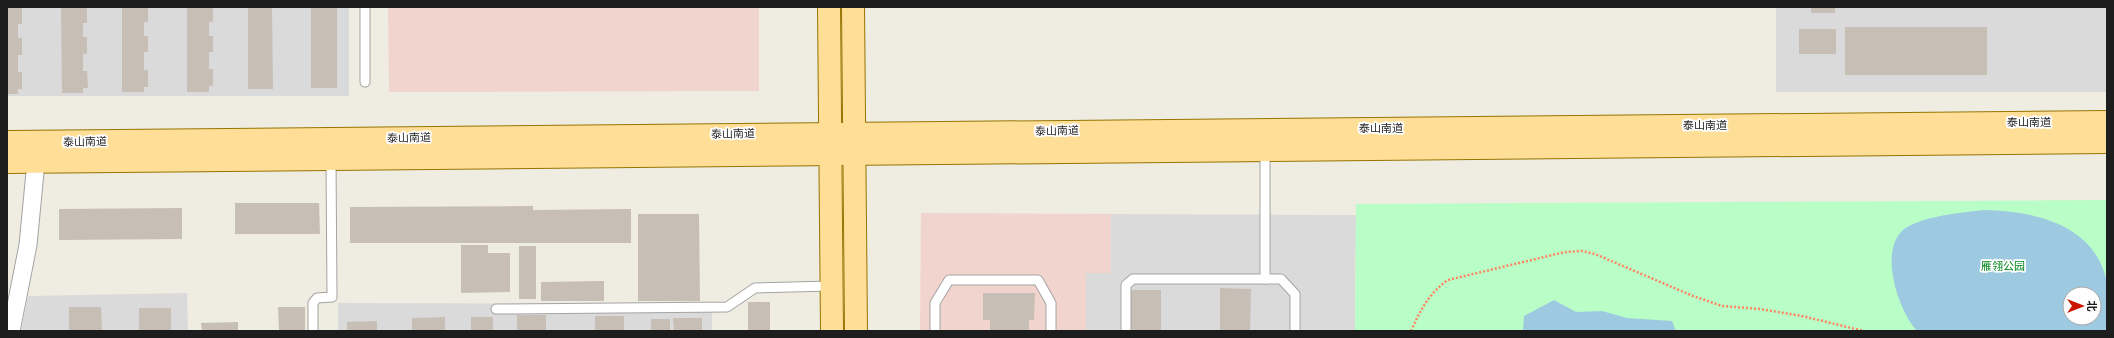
<svg xmlns="http://www.w3.org/2000/svg" width="2114" height="338" font-family="'Varela Round','Noto Sans SC',sans-serif">
  <rect width="100%" height="100%" fill="#efece2"/>
  <g fill="#dbdada">
    <rect x="7" y="7" width="342" height="89"/>
    <rect x="1776" y="7" width="331" height="85"/>
    <path d="M1111,214L1356,215L1355,331H1086V273H1111Z"/>
    <path d="M187,293L188,331H21L28,296Z"/>
    <path d="M338,303L712,304V331H338Z"/>
  </g>
  <g fill="#f2d4cf">
    <path d="M388,7H759V91L389,92Z"/>
    <path d="M921,213L1111,214V273H1086V331H920Z"/>
  </g>
  <path fill="#bafec7" fill-rule="evenodd" d="M2107,200V331H1355L1356,204ZM2070,294H2094V318H2070Z"/>
  <g fill="#9ecae1" fill-rule="evenodd">
    <path d="M1984,210C2034,211 2095,224 2107,282C2110,297 2108,316 2107,331H1917C1898,311 1875,243 1909,226C1931,215 1959,213 1984,210ZM2070,294H2094V318H2070Z"/>
    <path d="M1554,300L1576,312L1602,311L1627,318L1672,321L1676,331H1523L1524,316Z"/>
  </g>
  <g fill="#c7bfb5">
    <path d="M7,7L22,8V24H18V38H22V55H18V72H22V89H18V94H7Z"/>
    <path d="M61,7H87V23H83V37H87V54H83V71H87L88,88H83V93H62Z"/>
    <path d="M122,7H148V22H144V36H148V52H144V70H148V87H144V92H122Z"/>
    <path d="M187,7H213V22H209V36H213V52H209V69H213V86H209V92H187Z"/>
    <path d="M248,7H272L273,89H248Z"/>
    <rect x="311" y="7" width="26" height="81"/>
    <rect x="1811" y="7" width="24" height="6"/>
    <rect x="1845" y="27" width="142" height="48"/>
    <rect x="1799" y="29" width="37" height="25"/>
    <path d="M235,203H319L320,234H235Z"/>
    <path d="M533,206V210L631,209V243H350V207Z"/>
    <path d="M182,208V239L59,240V209Z"/>
    <path d="M638,214H699L700,301H638Z"/>
    <path d="M461,245H488V253H510V292L461,293Z"/>
    <rect x="519" y="246" width="17" height="53"/>
    <path d="M604,281V301H541V282Z"/>
    <path d="M1220,288L1251,289L1250,331H1220Z"/>
    <path d="M1131,290H1161V331H1130Z"/>
    <path d="M983,293H1035L1034,320H1029V331H990V320H983Z"/>
    <rect x="748" y="302" width="22" height="29"/>
    <path d="M69,307H101L102,331H69Z"/>
    <path d="M278,307H305V331H279Z"/>
    <rect x="139" y="308" width="32" height="23"/>
    <rect x="517" y="315" width="29" height="16"/>
    <rect x="595" y="316" width="29" height="15"/>
    <path d="M445,317V331H412V318Z"/>
    <rect x="471" y="317" width="22" height="14"/>
    <path d="M673,318H702V331H674Z"/>
    <rect x="651" y="319" width="19" height="12"/>
    <path d="M377,321V331H347V322Z"/>
    <path d="M238,322V331H202L201,323Z"/>
  </g>
  <g fill="none" stroke-linecap="round" stroke-linejoin="round">
    <defs>
      <g id="service">
        <path d="M365,82V7"/>
        <path d="M1265,279V150"/>
        <path d="M496,309L727,307L755,288L832,286"/>
        <path d="M313,331V303L317,298L332,297L331,159"/>
        <path d="M935,331V303L949,280H1038L1051,303V331"/>
        <path d="M1126,331V285L1133,279H1281L1295,294V331"/>
      </g>
      <path id="minor" d="M11,331L28,245L36,162"/>
      <g id="primary">
        <path d="M829,7L832,331"/>
        <path d="M853,7L856,331"/>
        <path d="M7,142L2107,122"/>
        <path d="M7,162L2107,142"/>
      </g>
    </defs>
    <use href="#service" stroke="#a4a4a4" stroke-width="11"/>
    <use href="#minor" stroke="#a4a4a4" stroke-width="19"/>
    <use href="#primary" stroke="#967500" stroke-width="24"/>
    <path stroke="#ff8463" stroke-width="2.5" stroke-dasharray="2 2" stroke-linecap="butt" d="M1411,331C1420,311 1429,293 1448,280L1565,252L1582,251L1595,254L1693,296L1722,306L1760,309L1802,316L1864,331"/>
    <use href="#service" stroke="#fff" stroke-width="9"/>
    <use href="#minor" stroke="#fff" stroke-width="17"/>
    <use href="#primary" stroke="#ffde97" stroke-width="22"/>
  </g>
  <g text-anchor="middle" dominant-baseline="central" stroke-width="3.5" stroke-linejoin="round" paint-order="stroke">
    <g font-size="11" fill="#1d1d1d" stroke="#fff">
      <text x="2029" y="122">泰山南道</text>
      <text x="1705" y="125">泰山南道</text>
      <text x="1381" y="128">泰山南道</text>
      <text transform="translate(1057 131) rotate(-1)">泰山南道</text>
      <text transform="translate(733 134) rotate(-1)">泰山南道</text>
      <text transform="translate(409 138) rotate(-1)">泰山南道</text>
      <text transform="translate(85 142) rotate(-1)">泰山南道</text>
    </g>
    <g font-size="11" fill="#02841b" stroke="#fff">
      <text x="2003" y="266">雁翎公园</text>
    </g>
  </g>
  <rect width="2114" height="338" fill="none" stroke="#1d1d1d" stroke-width="16"/>
  <g transform="translate(2082 306) rotate(90)"><circle r="19" fill="#ffffff" stroke="#a5a5a5"/>
  <path d="M0-3L7 15L0 10L-7 15Z" fill="#ca1600"/>
  <text y="-6" font-size="11" font-weight="bold" text-anchor="middle" fill="#1d1d1d">北</text>
  </g>
</svg>
